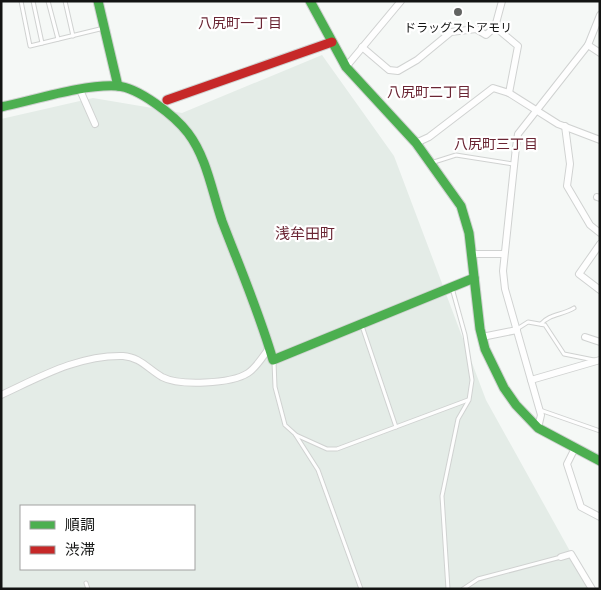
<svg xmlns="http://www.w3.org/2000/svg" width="601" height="590" font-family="Ubuntu,'Noto Sans JP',sans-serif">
  <rect width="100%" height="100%" fill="#f5f8f6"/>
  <path fill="#e4ece7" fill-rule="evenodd" d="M322,55L394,156L486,400L591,589H1V119L93,98L182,113ZM21,506H194V569H21Z"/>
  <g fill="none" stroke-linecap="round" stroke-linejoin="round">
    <defs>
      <g id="lane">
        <path d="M21,1L30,46L104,28"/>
        <path d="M33,1L42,43"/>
        <path d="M48,1L58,39"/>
        <path d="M65,1L73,36"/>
        <path d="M434,162L456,155L513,164"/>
        <path d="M541,324C549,314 563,315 574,308"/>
        <path d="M362,326L396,427"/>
        <path d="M517,329L528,322L545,325L564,354L594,360"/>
        <path d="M274,362L275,387L285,425L295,434L318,470L361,589"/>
        <path d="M540,410L600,431"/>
        <path d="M296,435L327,449H337L468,400"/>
        <path d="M86,583L88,589"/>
        <path d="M448,589L442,496L458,419L469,400L472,380L465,335L452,288"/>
        <path d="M463,589L478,579L561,557"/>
      </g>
      <g id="street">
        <path d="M502,1L495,27L518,46L509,93"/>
        <path d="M588,45L600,53"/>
        <path d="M362,47L389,70L398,71L417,60L451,32L476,29L486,35L495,27"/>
        <path d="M346,67L401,1"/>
        <path d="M80,90L95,124"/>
        <path d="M565,126L570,164L567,186L590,225L600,233"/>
        <path d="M416,143L429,137L493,88L509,93L558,124L600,140"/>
        <path d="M597,197L600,198"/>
        <path d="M600,244L579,274L600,290"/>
        <path d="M472,254H504"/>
        <path d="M482,337L517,330"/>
        <path d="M585,337L600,342"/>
        <path d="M531,380L600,360"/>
        <path d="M1,395C40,377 78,355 123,356C140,357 148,369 162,377C179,386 231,384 248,373C257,367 263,356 270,347"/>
        <path d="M538,428L541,415L505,289L503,271L516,147L518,134L588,45L600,15"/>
        <path d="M575,448L567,464L581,507L600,517"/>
        <path d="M561,557L571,554L592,589"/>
      </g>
      <g id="fast">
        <path d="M98,1L118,86"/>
        <path d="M310,1L346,67L416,143L461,206L469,233L480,329L485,349L504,388L516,405L538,428L600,461"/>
        <path d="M1,107C35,100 83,84 117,86C138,87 175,116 188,133C207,158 212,192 222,221C240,268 259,312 273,360L474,278"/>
      </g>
      <path id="jam" d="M167,100L332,42"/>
    </defs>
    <use href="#lane" stroke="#d0d2d1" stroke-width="5"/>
    <use href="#street" stroke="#d0d2d1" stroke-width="8"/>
    <use href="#fast" stroke="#d0d2d1" stroke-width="11"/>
    <use href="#jam" stroke="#d0d2d1" stroke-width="11"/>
    <use href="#lane" stroke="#fefefe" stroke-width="3"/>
    <use href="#street" stroke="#fefefe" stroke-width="6"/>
    <use href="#fast" stroke="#4caf50" stroke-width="9"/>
    <use href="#jam" stroke="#c62828" stroke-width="9"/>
  </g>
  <circle fill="#626462" stroke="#fff" stroke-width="2" cx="458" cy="12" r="5"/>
  <g text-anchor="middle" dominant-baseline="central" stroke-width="4.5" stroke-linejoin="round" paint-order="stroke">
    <g font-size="12" fill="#131413" stroke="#fff">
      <text x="458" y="27">ドラッグストアモリ</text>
    </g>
    <g font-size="14" fill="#6a2533" stroke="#fff">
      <text x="240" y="23">八尻町一丁目</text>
      <text x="429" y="92">八尻町二丁目</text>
      <text x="496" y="144">八尻町三丁目</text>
    </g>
    <g font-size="15" fill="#6a2533" stroke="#fff">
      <text x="305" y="233">浅牟田町</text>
    </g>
  </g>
  <rect width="601" height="590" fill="none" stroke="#131413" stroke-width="5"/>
  <rect x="20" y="505" width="175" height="65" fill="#ffffff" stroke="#a1a1a1"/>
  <rect x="30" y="521" width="25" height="8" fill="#4caf50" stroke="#a1a1a1"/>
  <text x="65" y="530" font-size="15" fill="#131413">順調</text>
  <rect x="30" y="546" width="25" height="8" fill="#c62828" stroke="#a1a1a1"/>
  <text x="65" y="555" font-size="15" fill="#131413">渋滞</text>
</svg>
